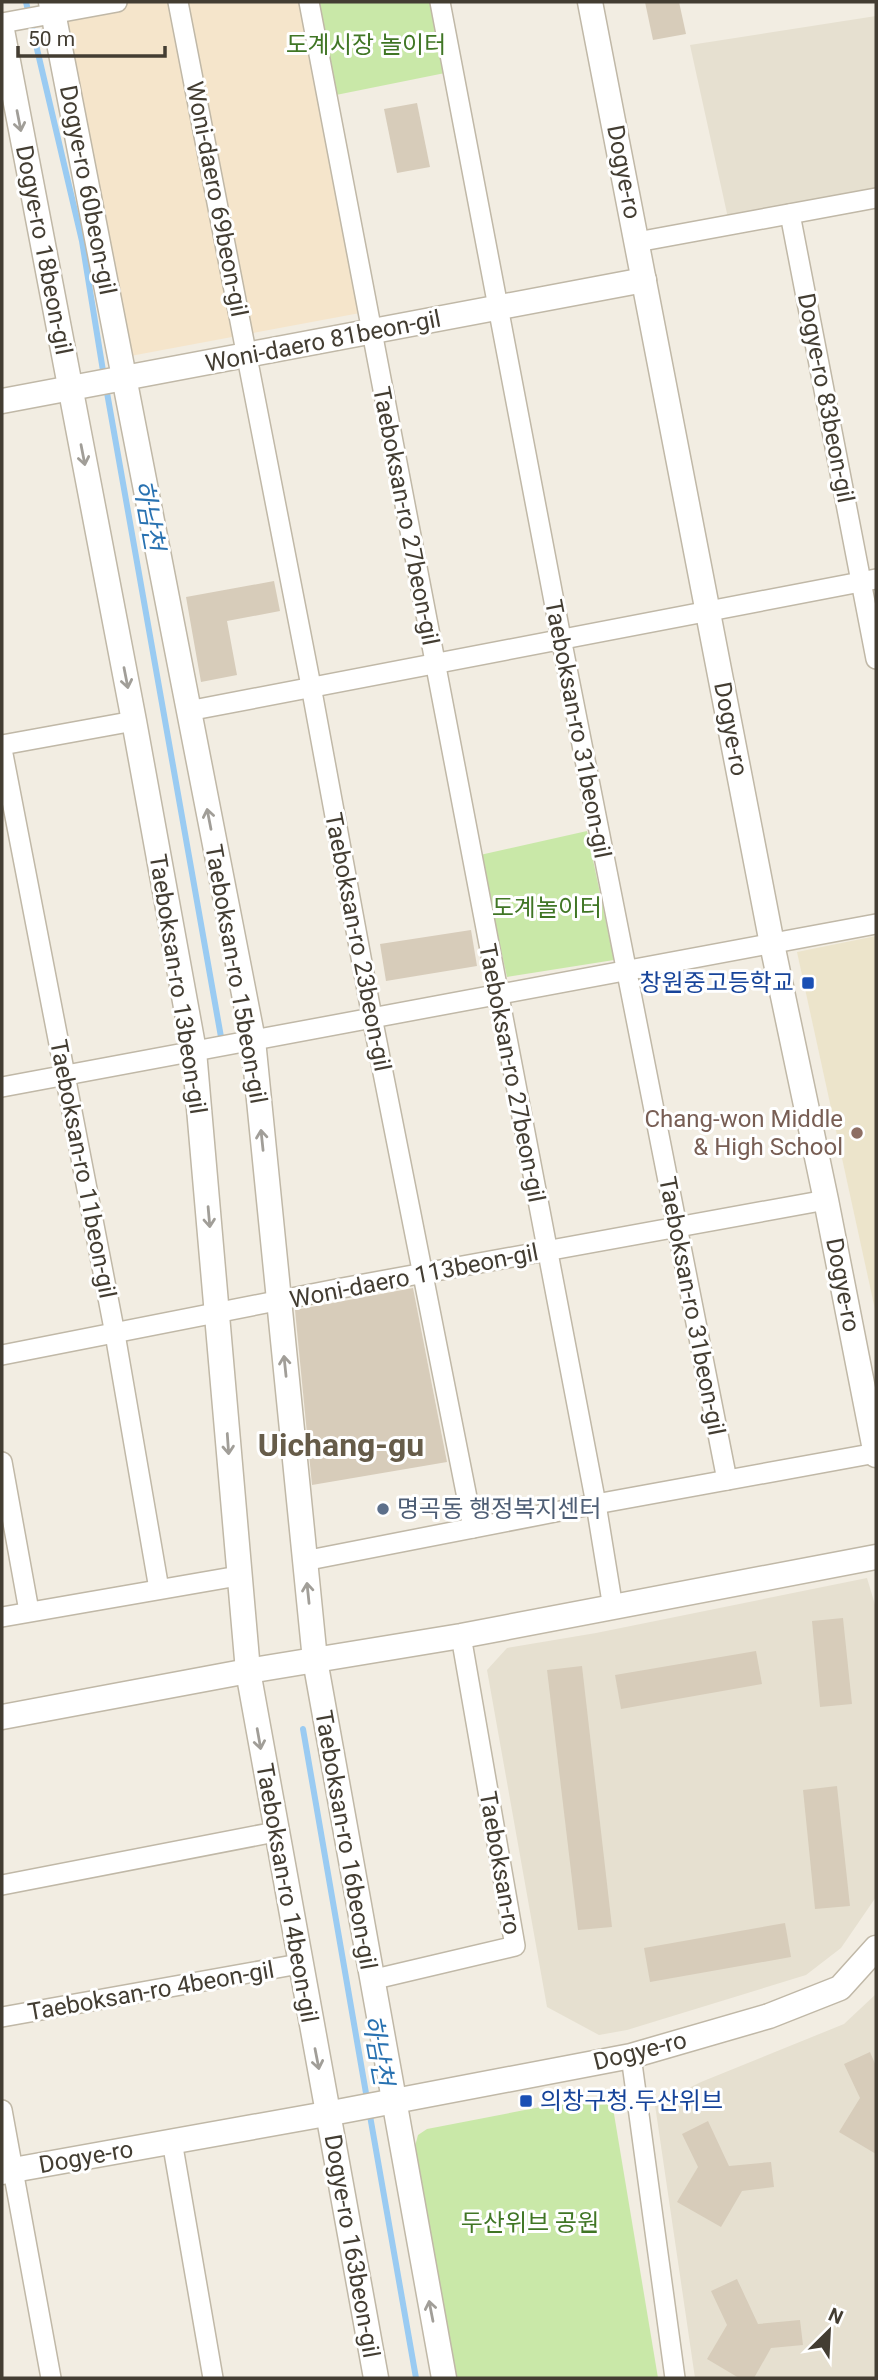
<svg xmlns="http://www.w3.org/2000/svg" width="878" height="2380" font-family="Roboto,'Noto Sans KR',sans-serif">
  <rect width="100%" height="100%" fill="#f2ede2"/>
  <g fill="#e6e0d0">
    <path d="M876,16V191L728,218L690,45Z"/>
    <path d="M867,1578L876,1608V1897L841,1948L806,1975L627,2030L599,2035L547,2007L487,1670L507,1648L596,1633Z"/>
    <path d="M876,1994V2378H695L655,2105L701,2082L844,2024Z"/>
  </g>
  <path fill="#f5e5cb" d="M56,2H303L360,313L125,357Z"/>
  <path fill="#ece4cb" d="M876,936V1314L797,952Z"/>
  <g fill="#c9e8a8">
    <path d="M313,2H431L445,73L331,96Z"/>
    <path d="M587,831L614,960L507,977L480,855Z"/>
    <path d="M592,2097L612,2102L658,2378H457L414,2150L418,2135L427,2129Z"/>
  </g>
  <g fill="none" stroke-linecap="round" stroke-linejoin="round">
    <g stroke="#9acbf2" stroke-width="6">
      <path d="M26,2L82,241L104,377"/>
      <path d="M106,387L221,1037"/>
      <path d="M303,1729L367,2099"/>
      <path d="M369,2110L416,2378"/>
    </g>
  </g>
  <g fill="#d7ccba">
    <path d="M645,2H679L686,34L653,40Z"/>
    <path d="M417,103L430,167L397,173L384,109Z"/>
    <path d="M274,581L280,611L227,621L237,675L201,682L186,597Z"/>
    <path d="M471,930L477,966L386,981L380,944Z"/>
    <path d="M413,1288L447,1462L312,1485L295,1310Z"/>
    <path d="M843,1618L852,1704L820,1707L812,1621Z"/>
    <path d="M756,1651L762,1684L621,1709L615,1675Z"/>
    <path d="M582,1666L612,1927L578,1930L547,1670Z"/>
    <path d="M837,1786L850,1906L815,1909L803,1790Z"/>
    <path d="M785,1923L791,1957L650,1982L644,1948Z"/>
    <path d="M870,2052L876,2066V2154L839,2132L860,2098L844,2064Z"/>
    <path d="M708,2121L729,2166L771,2162L774,2187L742,2191L721,2227L677,2202L698,2167L682,2134Z"/>
    <path d="M737,2279L758,2324L800,2320L803,2345L771,2348L754,2378H739L707,2359L727,2325L711,2291Z"/>
  </g>
  <g fill="none" stroke-linecap="round" stroke-linejoin="round">
    <defs>
      <g id="minor">
        <path d="M178,2L311,686L372,1017L473,1528"/>
        <path d="M309,2L596,1504L613,1608"/>
        <path d="M440,2L561,638L727,1480"/>
        <path d="M2,23L117,2"/>
        <path d="M790,214L876,659"/>
        <path d="M637,242L876,198"/>
        <path d="M188,711L876,579"/>
        <path d="M2,745L134,721"/>
        <path d="M2,749L115,1334L159,1589"/>
        <path d="M2,1087L876,924"/>
        <path d="M2,1355L342,1288L826,1200"/>
        <path d="M2,1462L29,1611"/>
        <path d="M304,1561L596,1504L876,1453"/>
        <path d="M2,1617L238,1576"/>
        <path d="M2,1885L275,1832"/>
        <path d="M371,1980L515,1946L461,1636"/>
        <path d="M2,2017L299,1964"/>
        <path d="M631,2056L675,2378"/>
        <path d="M2,2110L51,2378"/>
        <path d="M172,2141L213,2378"/>
      </g>
      <g id="tertiary">
        <path d="M51,2L253,1040L315,1660L444,2378"/>
        <path d="M590,2L772,944L826,1200L876,1455"/>
        <path d="M2,30L134,721L194,1051L248,1671L376,2378"/>
        <path d="M2,401L644,280"/>
        <path d="M2,1717L248,1671L461,1636L876,1557"/>
        <path d="M2,2172L337,2112L631,2056L769,2016L840,1988L876,1948"/>
      </g>
    </defs>
    <use href="#minor" stroke="#c0b8a7" stroke-width="22"/>
    <use href="#tertiary" stroke="#c0b8a7" stroke-width="27"/>
    <use href="#minor" stroke="#fff" stroke-width="19"/>
    <use href="#tertiary" stroke="#fff" stroke-width="24"/>
  </g>
  <defs><path id="oneway-shaft" d="M-6 0H5M1.5-3L5.5 0L1.5 3" fill="none" stroke-width="1.6" stroke-linecap="round" stroke-linejoin="round" transform="scale(1.75)"/></defs>
  <g stroke="#a19e98">
    <use href="#oneway-shaft" transform="translate(19 121) rotate(79)"/>
    <use href="#oneway-shaft" transform="translate(83 455) rotate(79)"/>
    <use href="#oneway-shaft" transform="translate(126 678) rotate(79)"/>
    <use href="#oneway-shaft" transform="translate(209 819) rotate(-101)"/>
    <use href="#oneway-shaft" transform="translate(262 1140) rotate(-96)"/>
    <use href="#oneway-shaft" transform="translate(209 1217) rotate(85)"/>
    <use href="#oneway-shaft" transform="translate(285 1366) rotate(-96)"/>
    <use href="#oneway-shaft" transform="translate(228 1444) rotate(86)"/>
    <use href="#oneway-shaft" transform="translate(308 1593) rotate(-96)"/>
    <use href="#oneway-shaft" transform="translate(259 1739) rotate(80)"/>
    <use href="#oneway-shaft" transform="translate(317 2059) rotate(79)"/>
    <use href="#oneway-shaft" transform="translate(431 2311) rotate(-101)"/>
  </g>
  <g fill="#1a4fb4" stroke="#fff" stroke-width="2.5">
    <rect x="801" y="976" width="14" height="14" rx="3.5"/>
    <rect x="519" y="2094" width="14" height="14" rx="3.5"/>
  </g>
  <circle fill="#8d6e63" stroke="#fff" stroke-width="2.5" cx="857" cy="1133" r="7"/>
  <circle fill="#5c6f8a" stroke="#fff" stroke-width="2.5" cx="383" cy="1509" r="7"/>
  <g text-anchor="middle" dominant-baseline="central" stroke-width="6" stroke-linejoin="round" paint-order="stroke">
    <g font-size="24" fill="#407625" stroke="#fff">
      <text x="366" y="45">도계시장 놀이터</text>
      <text x="547" y="908">도계놀이터</text>
      <text x="530" y="2223">두산위브 공원</text>
    </g>
    <g font-size="24" fill="#433d32" stroke="#fff">
      <text transform="translate(624 172) rotate(79)">Dogye-ro</text>
      <text transform="translate(88 190) rotate(79)">Dogye-ro 60beon-gil</text>
      <text transform="translate(217 199) rotate(79)">Woni-daero 69beon-gil</text>
      <text transform="translate(44 250) rotate(79)">Dogye-ro 18beon-gil</text>
      <text transform="translate(323 341) rotate(-11)">Woni-daero 81beon-gil</text>
      <text transform="translate(826 398) rotate(79)">Dogye-ro 83beon-gil</text>
      <text transform="translate(406 516) rotate(79)">Taeboksan-ro 27beon-gil</text>
      <text transform="translate(578 729) rotate(79)">Taeboksan-ro 31beon-gil</text>
      <text transform="translate(731 729) rotate(79)">Dogye-ro</text>
      <text transform="translate(358 942) rotate(79)">Taeboksan-ro 23beon-gil</text>
      <text transform="translate(236 974) rotate(80)">Taeboksan-ro 15beon-gil</text>
      <text transform="translate(178 984) rotate(81)">Taeboksan-ro 13beon-gil</text>
      <text transform="translate(512 1073) rotate(79)">Taeboksan-ro 27beon-gil</text>
      <text transform="translate(83 1169) rotate(79)">Taeboksan-ro 11beon-gil</text>
      <text transform="translate(414 1276) rotate(-11)">Woni-daero 113beon-gil</text>
      <text transform="translate(843 1285) rotate(79)">Dogye-ro</text>
      <text transform="translate(692 1306) rotate(79)">Taeboksan-ro 31beon-gil</text>
      <text transform="translate(346 1840) rotate(80)">Taeboksan-ro 16beon-gil</text>
      <text transform="translate(500 1863) rotate(80)">Taeboksan-ro</text>
      <text transform="translate(287 1893) rotate(80)">Taeboksan-ro 14beon-gil</text>
      <text transform="translate(151 1991) rotate(-10)">Taeboksan-ro 4beon-gil</text>
      <text transform="translate(640 2051) rotate(-14)">Dogye-ro</text>
      <text transform="translate(86 2157) rotate(-10)">Dogye-ro</text>
      <text transform="translate(352 2246) rotate(80)">Dogye-ro 163beon-gil</text>
    </g>
    <g font-size="24" fill="#164399" stroke="#fff" text-anchor="end">
      <text x="794" y="983">창원중고등학교</text>
      <text x="540" y="2101" text-anchor="start">의창구청.두산위브</text>
    </g>
    <g font-size="24" fill="#785e54" stroke="#fff" text-anchor="end">
      <text x="843" y="1119">Chang-won Middle<tspan x="843" dy="28">&amp; High School</tspan></text>
    </g>
    <g font-size="24" fill="#4e5e75" stroke="#fff" text-anchor="start">
      <text x="397" y="1509">명곡동 행정복지센터</text>
    </g>
    <g font-size="26" font-style="italic" fill="#2972b1" stroke="#fff">
      <text transform="translate(149 515) rotate(80)">하남천</text>
      <text transform="translate(378 2050) rotate(80)">하남천</text>
    </g>
    <g font-size="32" font-weight="bold" fill="#665c49" stroke="#fff">
      <text x="341" y="1445">Uichang-gu</text>
    </g>
  </g>
  <rect width="878" height="2380" fill="none" stroke="#433d32" stroke-width="7"/>
  <g transform="translate(829 2331) rotate(24)" stroke="#ffffff" stroke-width="5" paint-order="stroke">
  <path d="M0-5L12 26L0 18L-12 26Z" fill="#433d32"/>
  <text y="-10" font-size="19" font-weight="bold" text-anchor="middle" fill="#433d32">N</text>
  </g>
  <path d="M18 46v10h147v-10" fill="none" stroke="#433d32" stroke-width="3.5"/>
  <text x="28" y="46" font-size="21" fill="#433d32" stroke="#ffffff" stroke-width="5" paint-order="stroke">50 m</text>
</svg>
